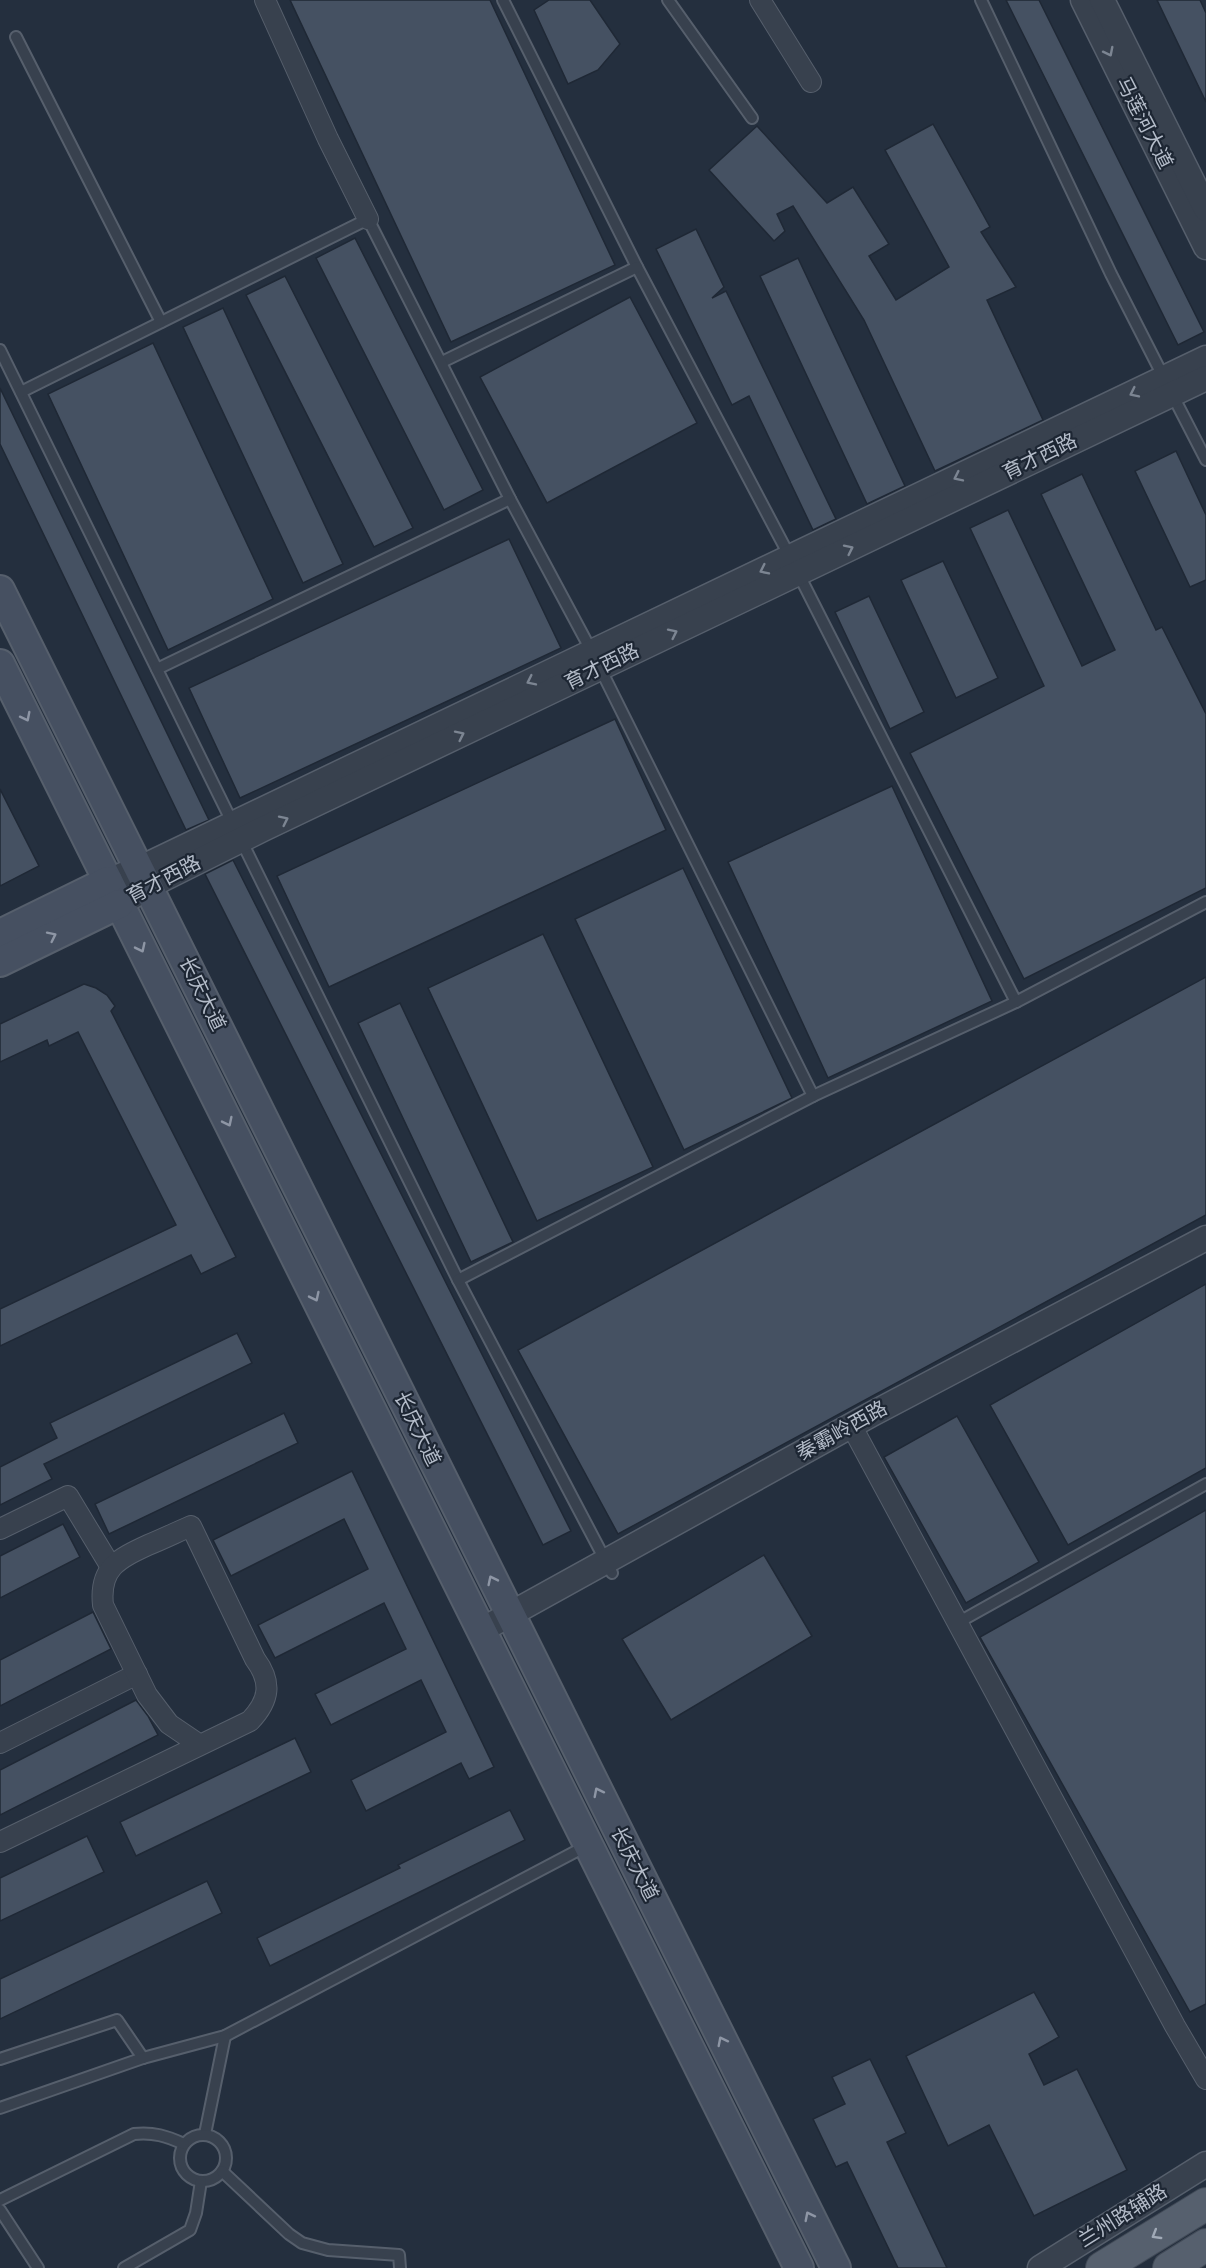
<svg xmlns="http://www.w3.org/2000/svg" width="1206" height="2268" font-family="'Sofia Sans Condensed','Noto Sans SC',sans-serif">
  <rect width="100%" height="100%" fill="#242f3e"/>
  <g fill="#455162" stroke="#1f2835" stroke-width="1.5">
    <path d="M290,0H490L615,265L451,342Z"/>
    <path d="M549,0H590L620,44L598,70L568,84L534,10Z"/>
    <path d="M1006,0H1039L1204,332L1178,345Z"/>
    <path d="M1157,0H1200L1206,13V102Z"/>
    <path d="M933,124L990,227L981,232L1016,287L987,300L1043,420L935,471L864,320L793,206L777,214L785,231L774,241L709,170L757,126L827,203L853,187L889,244L869,256L896,300L949,267L885,150Z"/>
    <path d="M696,229L724,287L712,298L726,291L836,519L813,530L749,396L732,405L656,249Z"/>
    <path d="M355,238L483,490L444,510L316,258Z"/>
    <path d="M798,258L905,486L867,504L760,276Z"/>
    <path d="M285,276L413,528L374,547L246,295Z"/>
    <path d="M630,297L697,423L547,503L480,377Z"/>
    <path d="M223,308L343,564L303,583L183,327Z"/>
    <path d="M153,343L273,599L168,650L48,394Z"/>
    <path d="M0,388L209,820L186,830L0,444Z"/>
    <path d="M1176,451L1206,515V580L1190,587L1135,471Z"/>
    <path d="M1082,474L1156,630L1162,627L1206,714V888L1024,979L910,753L1044,686L970,528L1008,510L1082,666L1115,650L1041,494Z"/>
    <path d="M509,539L561,648L240,798L189,688Z"/>
    <path d="M943,561L998,678L956,698L901,580Z"/>
    <path d="M869,596L924,712L890,729L835,612Z"/>
    <path d="M615,719L666,830L329,987L277,876Z"/>
    <path d="M892,786L992,1001L828,1078L728,862Z"/>
    <path d="M0,789L39,866L0,886Z"/>
    <path d="M233,860L571,1531L543,1545L205,874Z"/>
    <path d="M683,868L792,1098L684,1150L575,919Z"/>
    <path d="M543,934L653,1167L537,1221L428,988Z"/>
    <path d="M1206,977V1215L618,1534L518,1350Z"/>
    <path d="M84,984L96,988L107,995L115,1006L111,1011L236,1257L201,1274L191,1255L0,1346V1309L176,1225L78,1032L49,1046L47,1040L0,1062V1024Z"/>
    <path d="M400,1003L513,1242L471,1262L358,1023Z"/>
    <path d="M1206,1284V1468L1068,1545L990,1405Z"/>
    <path d="M237,1333L252,1363L44,1464L52,1479L0,1505V1467L57,1438L50,1423Z"/>
    <path d="M284,1413L298,1443L109,1534L95,1504Z"/>
    <path d="M957,1416L1039,1562L966,1603L884,1457Z"/>
    <path d="M352,1471L494,1767L469,1779L461,1763L366,1811L351,1780L446,1732L421,1680L331,1725L315,1694L406,1649L384,1603L275,1658L258,1625L368,1569L344,1519L231,1576L213,1540Z"/>
    <path d="M1206,1510V2004L1190,2012L980,1637Z"/>
    <path d="M63,1524L80,1557L0,1598V1556Z"/>
    <path d="M764,1555L812,1636L671,1720L622,1639Z"/>
    <path d="M93,1612L111,1649L0,1706V1660Z"/>
    <path d="M136,1700L148,1716L158,1735L0,1815V1770Z"/>
    <path d="M295,1738L311,1772L136,1856L120,1822Z"/>
    <path d="M510,1810L525,1840L270,1966L257,1938L400,1868L398,1865Z"/>
    <path d="M87,1836L104,1872L0,1921V1878Z"/>
    <path d="M207,1881L222,1913L0,2019V1979Z"/>
    <path d="M1034,1992L1059,2037L1029,2054L1044,2085L1077,2069L1127,2170L1034,2216L989,2125L948,2146L906,2056Z"/>
    <path d="M870,2059L906,2133L887,2142L947,2268H898L847,2162L836,2167L813,2119L845,2104L832,2077Z"/>
  </g>
  <g fill="none" stroke-linecap="round" stroke-linejoin="round">
    <defs>
      <g id="service">
        <path d="M503,0L637,267L790,557"/>
        <path d="M668,0L752,118"/>
        <path d="M981,0L1111,274L1165,380"/>
        <path d="M16,37L161,322"/>
        <path d="M0,350L234,826"/>
        <path d="M442,362L637,267"/>
        <path d="M21,392L368,219L510,499L592,652"/>
        <path d="M1172,394L1206,460"/>
        <path d="M797,571L1016,1002"/>
        <path d="M599,666L813,1096"/>
        <path d="M157,669L510,499"/>
        <path d="M241,840L458,1280L612,1573"/>
        <path d="M458,1280L813,1096L1016,1002L1206,902"/>
        <path d="M959,1622L1206,1484"/>
        <path d="M0,2059L117,2020L143,2058"/>
        <path d="M0,2108L143,2058L225,2036L588,1845"/>
        <path d="M205,2134L225,2036"/>
        <circle cx="203" cy="2158" r="23"/>
        <path d="M222,2171L289,2234L302,2243L328,2250L399,2255L400,2268"/>
        <path d="M0,2200L134,2134C154,2132 166,2136 184,2144"/>
        <path d="M0,2210L38,2268"/>
        <path d="M124,2268L190,2230L196,2213L201,2181"/>
      </g>
      <g id="minor">
        <path d="M265,0L328,139L368,219"/>
        <path d="M760,0L811,82"/>
        <path d="M851,1425L1175,2026L1206,2079"/>
        <path d="M0,1529L68,1496L111,1567"/>
        <path d="M0,1743L137,1674"/>
        <path d="M0,1842L250,1721C270,1700 272,1682 255,1659L191,1526C177,1532 163,1539 148,1545C118,1559 99,1568 103,1605L147,1695L169,1724L200,1745"/>
      </g>
      <g id="tertiary">
        <path d="M1083,0L1206,247"/>
        <path d="M1102,0L1206,209"/>
        <path d="M108,881L149,864L1206,358"/>
        <path d="M119,904L157,882L263,829L1206,378"/>
        <path d="M480,1631L872,1414L1206,1238"/>
        <path d="M1040,2268L1206,2164"/>
      </g>
      <g id="secondary">
        <path d="M0,590L836,2268"/>
        <path d="M0,664L799,2268"/>
        <path d="M0,934L108,881"/>
        <path d="M0,962L119,904"/>
      </g>
      <g id="primary">
        <path d="M1102,2268L1206,2204"/>
        <path d="M1169,2268L1206,2245"/>
      </g>
    </defs>
    <use href="#service" stroke="#565f6c" stroke-width="14"/>
    <use href="#minor" stroke="#565f6c" stroke-width="22"/>
    <use href="#tertiary" stroke="#565f6c" stroke-width="27"/>
    <use href="#secondary" stroke="#565f6c" stroke-width="32"/>
    <use href="#primary" stroke="#414a57" stroke-width="34"/>
    <use href="#service" stroke="#38414e" stroke-width="10"/>
    <use href="#minor" stroke="#38414e" stroke-width="20"/>
    <use href="#tertiary" stroke="#38414e" stroke-width="24"/>
    <use href="#secondary" stroke="#465061" stroke-width="28"/>
    <use href="#primary" stroke="#56606e" stroke-width="32"/>
  </g>
  <defs><path id="oneway-chevron" d="M-2-3.5L2.5 0L-2 3.5" fill="none" stroke-width="1.6" stroke-linecap="round" stroke-linejoin="round" transform="scale(1.5)"/></defs>
  <g stroke="#7c8592">
    <use href="#oneway-chevron" transform="translate(1109 52) rotate(63)"/>
    <use href="#oneway-chevron" transform="translate(1134 393) rotate(154)"/>
    <use href="#oneway-chevron" transform="translate(958 477) rotate(154)"/>
    <use href="#oneway-chevron" transform="translate(849 549) rotate(-26)"/>
    <use href="#oneway-chevron" transform="translate(764 570) rotate(154)"/>
    <use href="#oneway-chevron" transform="translate(673 633) rotate(-26)"/>
    <use href="#oneway-chevron" transform="translate(531 681) rotate(154)"/>
    <use href="#oneway-chevron" transform="translate(460 735) rotate(-26)"/>
    <use href="#oneway-chevron" transform="translate(284 820) rotate(-26)"/>
  </g>
  <g stroke="#8e96a5">
    <use href="#oneway-chevron" transform="translate(26 717) rotate(63)"/>
    <use href="#oneway-chevron" transform="translate(52 936) rotate(-26)"/>
    <use href="#oneway-chevron" transform="translate(141 948) rotate(64)"/>
    <use href="#oneway-chevron" transform="translate(228 1122) rotate(64)"/>
    <use href="#oneway-chevron" transform="translate(315 1297) rotate(64)"/>
    <use href="#oneway-chevron" transform="translate(492 1580) rotate(-116)"/>
    <use href="#oneway-chevron" transform="translate(598 1792) rotate(-117)"/>
    <use href="#oneway-chevron" transform="translate(722 2041) rotate(-117)"/>
    <use href="#oneway-chevron" transform="translate(809 2216) rotate(-117)"/>
  </g>
  <use stroke="#a1aab7" href="#oneway-chevron" transform="translate(1156 2235) rotate(149)"/>
  <g text-anchor="middle" dominant-baseline="central" stroke-width="4.5" stroke-linejoin="round" paint-order="stroke">
    <g font-size="20" fill="#b4bcc9" stroke="#1d2633">
      <text transform="translate(1144 123) rotate(63)">马莲河大道</text>
      <text transform="translate(1040 457) rotate(-26)">育才西路</text>
      <text transform="translate(602 667) rotate(-26)">育才西路</text>
      <text transform="translate(164 880) rotate(-28)">育才西路</text>
      <text transform="translate(202 994) rotate(64)">长庆大道</text>
      <text transform="translate(417 1429) rotate(64)">长庆大道</text>
      <text transform="translate(842 1431) rotate(-29)">秦霸岭西路</text>
      <text transform="translate(634 1864) rotate(63)">长庆大道</text>
      <text transform="translate(1123 2216) rotate(-32)">兰州路辅路</text>
    </g>
  </g>
</svg>
